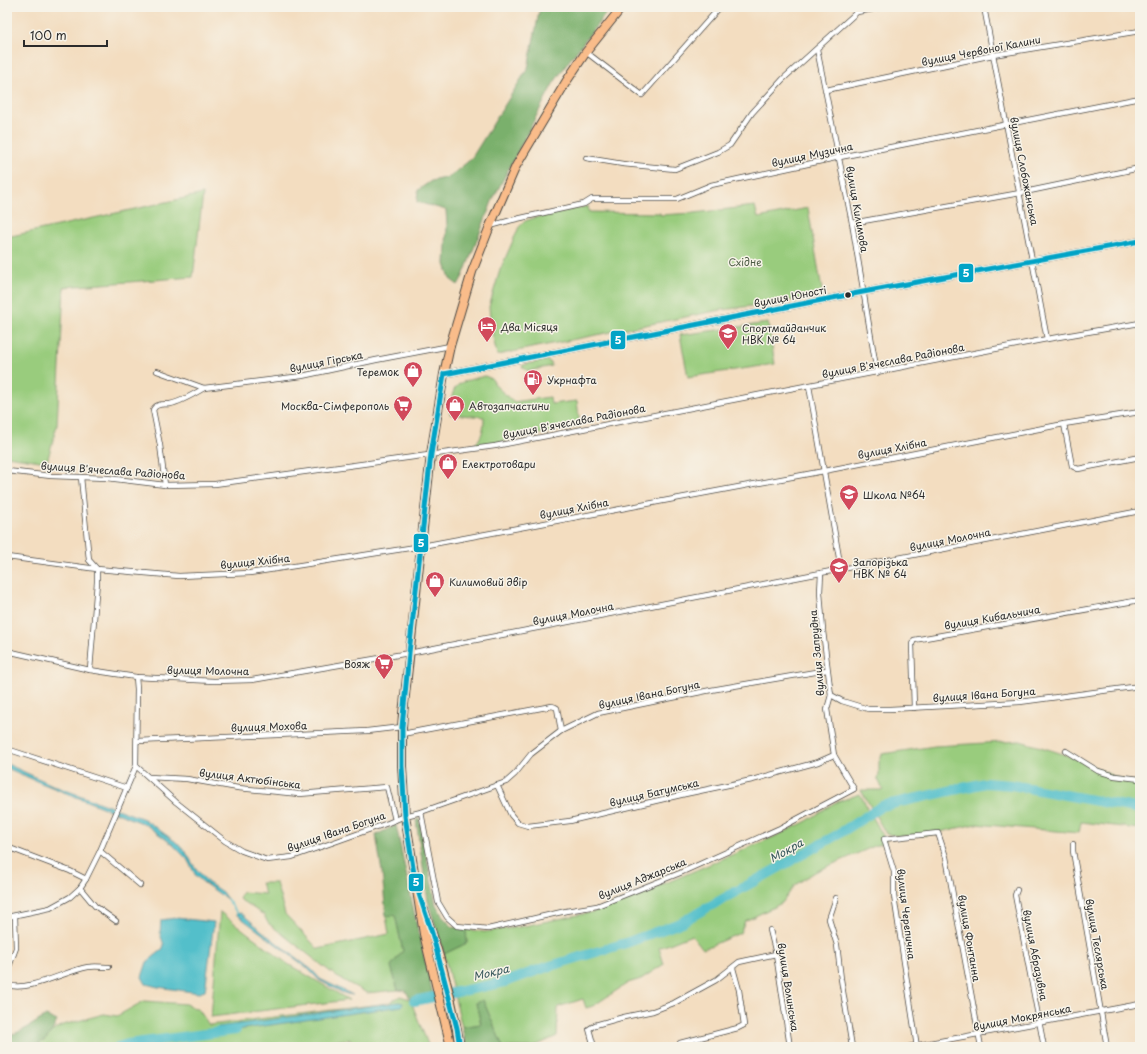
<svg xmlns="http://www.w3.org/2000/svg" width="1147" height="1054" font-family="'Playpen Sans',sans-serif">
  <rect width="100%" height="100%" fill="#f7f3e8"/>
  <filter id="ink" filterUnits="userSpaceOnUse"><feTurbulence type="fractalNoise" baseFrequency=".025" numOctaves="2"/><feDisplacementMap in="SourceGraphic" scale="8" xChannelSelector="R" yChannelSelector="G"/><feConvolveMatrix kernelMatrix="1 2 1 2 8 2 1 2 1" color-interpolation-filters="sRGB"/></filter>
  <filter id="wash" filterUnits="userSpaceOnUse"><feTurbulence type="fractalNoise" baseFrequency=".012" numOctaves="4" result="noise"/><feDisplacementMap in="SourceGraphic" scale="16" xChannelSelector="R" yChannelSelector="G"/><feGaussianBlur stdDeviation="0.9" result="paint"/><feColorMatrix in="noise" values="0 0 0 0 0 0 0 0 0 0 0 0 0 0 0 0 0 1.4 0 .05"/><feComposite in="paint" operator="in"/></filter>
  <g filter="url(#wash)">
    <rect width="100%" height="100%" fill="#f3ddc0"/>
    <g fill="#99cc7d" stroke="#627c54">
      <path d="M203,194L193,277L64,287L57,425L47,462L7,456V237Z"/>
      <path d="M588,206L589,212L660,213V215L694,213L755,206L758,218L808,208L823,296L715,311L497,355L491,328L489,307L500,270L519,227L525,221L534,218Z"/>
      <path d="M768,323L775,364L688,377L680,335Z"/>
      <path d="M546,360L550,362L552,366L529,371L527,370L522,367L523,365Z"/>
      <path d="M485,376L492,379L496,386L513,402L550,397L551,404L577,401L580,426L496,443L475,445C483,435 484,428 484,417L450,414C452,383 455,383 485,376Z"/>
      <path d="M1020,741C1041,747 1062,753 1082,761C1102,769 1117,782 1140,782V829L1081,822L1079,833L976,824L926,835L900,836L886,834L861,790H883L877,777L879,775V762L882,754L935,746Z"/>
      <path d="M860,794L886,841L815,872L795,885L782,903L745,921L740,933L703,949L692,935L659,948L664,964L641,979L628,983L593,1006L586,1008L583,999L558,1007L557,1036L533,1047H503L483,1001L476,1003L481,1024L462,1027L444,954L467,943L466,929L484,932L519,927L593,912L626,900L776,836L807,821L834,803Z"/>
      <path d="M261,883H276L285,914L318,949L389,934L386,916L395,915L403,951L391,966L398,990L367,993L337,977L268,923L264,915L239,899L242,892L265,894Z"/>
      <path d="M220,912L288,964L349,1000L211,1017Z"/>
      <path d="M400,996L410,999L429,1047H353L351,1039L304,1044L295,1047H26L63,1025L104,1014L117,1016L144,1001L186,1004L199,1010L209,1025L389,1003Z"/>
    </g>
    <g fill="#7ab06c" stroke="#526e4c">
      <path d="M540,7H611L569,61L553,84L493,199L463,276L458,285L450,279L445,264L447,226L446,210L417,202L418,190L431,181L449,177L471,159L528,68Z"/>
      <path d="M419,819L436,905L444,918L453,927L466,929L467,943L444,954L428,901L416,820Z"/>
      <path d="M396,825L417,926L433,995L410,999L406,991L398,990L391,966L403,951L395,915L386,916L382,872L376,835Z"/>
      <path d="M483,1000L503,1047H466L462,1027L481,1024L476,1003Z"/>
      <path d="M46,1016L57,1021C54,1027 50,1036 45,1040C35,1048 19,1047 7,1047V1037L25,1029Z"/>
    </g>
    <g fill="#52bfca" stroke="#3e757a">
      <path d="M7,764L57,787L144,819L176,842L187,854L194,866L207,882L222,892L227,899L204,883L196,876L187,859L171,843L145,824L41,783L7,768Z"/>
      <path d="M241,913L268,936L312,970L320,979L353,995L347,994L341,992L319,980L306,967L236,914Z"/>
      <path d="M176,918L214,922L205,991L199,993L158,987L146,984L142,977L147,962L162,950L164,945L160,934L161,920Z"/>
      <path d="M399,1002L403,1003L402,1006L223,1032L218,1027Z"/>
    </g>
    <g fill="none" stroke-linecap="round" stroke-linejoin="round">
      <path stroke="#52bfca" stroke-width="1.5" d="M227,899L238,914"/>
      <g stroke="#52bfca" stroke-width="10">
        <path d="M414,1001L505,982L547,967L626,943L680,923L837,835L882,806L985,783L1012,785L1140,809"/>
        <path d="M118,1047L128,1044L236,1030"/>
      </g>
    </g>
  </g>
  <g filter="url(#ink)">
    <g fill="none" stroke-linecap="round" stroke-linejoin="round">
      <defs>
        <g id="street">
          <path d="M984,7L1047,339"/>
          <path d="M817,49L852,223L877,373"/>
          <path d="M586,52L642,95L720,7"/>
          <path d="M826,90L993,55L1140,31"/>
          <path d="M586,158L623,164L675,169L718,152L730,145L752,113L783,79L857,12L884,7"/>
          <path d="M852,223L1020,193L1140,168"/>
          <path d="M490,226L512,220L584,204L592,199H677L711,185L840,157L1140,98"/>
          <path d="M157,371L204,388L302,376L376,360L450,346"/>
          <path d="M809,386L841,569"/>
          <path d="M1064,424L1072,466L1078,469L1140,457"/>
          <path d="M7,471L51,476L107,478L165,485L215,484L495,446L1047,339L1140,323"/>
          <path d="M81,477L89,560L97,569V582L90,670"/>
          <path d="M165,485L160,445L153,410C156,403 163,405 170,404C181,402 194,394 204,388"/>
          <path d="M7,557L97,569L179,576L250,573L422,546L824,471L1064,424L1140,412"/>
          <path d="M7,651L90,670L136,677L214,681L252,680L409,653L1140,511"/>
          <path d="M831,695L842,701L868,709H890L1020,702L1140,686"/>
          <path d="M914,708L912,644L914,640L1140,600"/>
          <path d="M402,734L552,706L555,707L557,708L561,731"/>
          <path d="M137,741L367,731L402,727"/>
          <path d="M7,749L127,788"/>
          <path d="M1066,751L1098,771L1115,776L1140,779"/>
          <path d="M136,766L176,802L225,841L242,851L267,860L292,857L388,823L405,816L421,812L506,782L515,774L531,754L561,731L598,713L711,690L827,670"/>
          <path d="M149,777L187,779L238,788L299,794L387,787L395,820"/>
          <path d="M497,785L511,815L518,823L528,826L570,821L685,794L752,780L818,762L834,755"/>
          <path d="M421,812L438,902L447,917L457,926L488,929L566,911L597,906L680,873L780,828L854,789L834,755L827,709L831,695L823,631L820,592L821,573"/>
          <path d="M1073,844V851L1107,1047"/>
          <path d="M7,847L70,871L86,879"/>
          <path d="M100,851L140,885"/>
          <path d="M1139,867L1140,873"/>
          <path d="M80,888L95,906L116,921"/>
          <path d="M1017,890L1015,895L1044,1047"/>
          <path d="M836,898L829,919L837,945L841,979L852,1047"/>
          <path d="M7,917L50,908L70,897L80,888L86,879L100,851L136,766L137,689L136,677"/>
          <path d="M770,930L776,954L790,1047"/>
          <path d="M7,972L16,948L15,916"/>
          <path d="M7,985C30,992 65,971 88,967C95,966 102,967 109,967"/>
          <path d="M594,1047L589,1029L595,1025L624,1017L653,1011L674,1003L716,980L739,962L776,954"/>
          <path d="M681,1047L680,1043L738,1028L744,1025L739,990L733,968"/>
          <path d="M908,1047L1140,1004"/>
          <path d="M917,1047L894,896V872L884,839L938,833L946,857L981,1047"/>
        </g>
        <path id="secondary" d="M444,374L863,292L1140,241"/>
        <g id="highway">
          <path d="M424,910C439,952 453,1003 460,1047"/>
          <path d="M451,1047L424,934L405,816L402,766V727L403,714L431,454L444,374L450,346L472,272L490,226L516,166L566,82L586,52L622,7"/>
        </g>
      </defs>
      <use href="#street" stroke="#494641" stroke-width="6"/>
      <use href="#secondary" stroke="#494641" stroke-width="8"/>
      <use href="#highway" stroke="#494641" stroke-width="10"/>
      <use href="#street" stroke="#fff" stroke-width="4.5"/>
      <use href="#secondary" stroke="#fde4d0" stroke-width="6"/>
      <use href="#highway" stroke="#f9bc8a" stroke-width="8"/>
      <defs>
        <g id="bus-1">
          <path d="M444,374L863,292L1140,241"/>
          <path d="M444,374L431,454L409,653L402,727V766L405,816L414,874L419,894L432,933L457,1028L460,1047"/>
        </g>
      </defs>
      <use href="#bus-1" stroke="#f7f3e8" stroke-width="8"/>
      <use href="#bus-1" stroke="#02a3c6" stroke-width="5"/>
    </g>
  </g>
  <defs>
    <symbol id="hotel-pin" viewBox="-11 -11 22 30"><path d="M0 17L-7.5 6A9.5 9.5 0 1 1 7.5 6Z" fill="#d1495b" stroke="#f7f3e8"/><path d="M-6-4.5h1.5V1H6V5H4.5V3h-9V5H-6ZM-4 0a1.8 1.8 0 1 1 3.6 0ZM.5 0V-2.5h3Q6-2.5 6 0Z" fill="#fff"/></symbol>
    <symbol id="school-pin" viewBox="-11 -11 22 30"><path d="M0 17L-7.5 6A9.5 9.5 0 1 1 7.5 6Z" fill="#d1495b" stroke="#f7f3e8"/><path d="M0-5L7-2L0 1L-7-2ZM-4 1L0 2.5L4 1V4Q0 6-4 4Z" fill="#fff"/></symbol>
    <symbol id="shop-pin" viewBox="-11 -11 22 30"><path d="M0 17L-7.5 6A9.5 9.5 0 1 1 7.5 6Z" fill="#d1495b" stroke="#f7f3e8"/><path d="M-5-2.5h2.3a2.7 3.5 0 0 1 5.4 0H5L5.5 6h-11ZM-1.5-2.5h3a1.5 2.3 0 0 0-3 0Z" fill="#fff"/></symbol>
    <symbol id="fuel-pin" viewBox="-11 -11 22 30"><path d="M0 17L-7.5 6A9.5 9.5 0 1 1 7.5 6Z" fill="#d1495b" stroke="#f7f3e8"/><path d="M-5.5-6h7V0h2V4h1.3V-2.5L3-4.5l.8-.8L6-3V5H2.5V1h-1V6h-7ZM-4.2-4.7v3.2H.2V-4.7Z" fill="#fff"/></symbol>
    <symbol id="supermarket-pin" viewBox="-11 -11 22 30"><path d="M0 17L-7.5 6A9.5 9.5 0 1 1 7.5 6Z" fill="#d1495b" stroke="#f7f3e8"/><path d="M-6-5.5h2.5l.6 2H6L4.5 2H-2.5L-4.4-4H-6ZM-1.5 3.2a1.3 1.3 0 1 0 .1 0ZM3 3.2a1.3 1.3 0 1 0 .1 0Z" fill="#fff"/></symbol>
  </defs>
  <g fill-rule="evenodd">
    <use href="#hotel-pin" x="476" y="315" width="22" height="30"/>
    <use href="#school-pin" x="717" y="322" width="22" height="30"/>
    <use href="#shop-pin" x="402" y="360" width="22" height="30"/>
    <use href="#fuel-pin" x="522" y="368" width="22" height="30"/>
    <use href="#supermarket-pin" x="392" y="394" width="22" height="30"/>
    <use href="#shop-pin" x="444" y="394" width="22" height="30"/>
    <use href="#shop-pin" x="437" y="452" width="22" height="30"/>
    <use href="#school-pin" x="838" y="483" width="22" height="30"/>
    <use href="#school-pin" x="828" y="556" width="22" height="30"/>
    <use href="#shop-pin" x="424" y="570" width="22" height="30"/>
    <use href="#supermarket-pin" x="373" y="652" width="22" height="30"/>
  </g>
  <circle fill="#2b2b2b" stroke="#f7f3e8" stroke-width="1.5" cx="848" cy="295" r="3.5"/>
  <g text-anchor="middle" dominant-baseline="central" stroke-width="3" stroke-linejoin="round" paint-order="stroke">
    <g font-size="10" fill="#2b2b2b" stroke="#f7f3e8">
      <text transform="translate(981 50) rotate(-11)">вулиця Червоної Калини</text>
      <text transform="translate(812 154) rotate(-12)">вулиця Музична</text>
      <text transform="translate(1025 171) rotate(79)">вулиця Слобожанська</text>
      <text transform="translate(858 209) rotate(80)">вулиця Килимова</text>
      <text transform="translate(790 296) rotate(-11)">вулиця Юності</text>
      <text transform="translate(893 360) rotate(-11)">вулиця В'ячеслава Радіонова</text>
      <text transform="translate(326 361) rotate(-11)">вулиця Гірська</text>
      <text transform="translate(574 421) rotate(-11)">вулиця В'ячеслава Радіонова</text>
      <text transform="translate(892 448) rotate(-11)">вулиця Хлібна</text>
      <text transform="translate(113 470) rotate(4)">вулиця В'ячеслава Радіонова</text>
      <text transform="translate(574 508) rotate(-11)">вулиця Хлібна</text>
      <text transform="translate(950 539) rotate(-11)">вулиця Молочна</text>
      <text transform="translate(255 561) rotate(-6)">вулиця Хлібна</text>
      <text transform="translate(573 613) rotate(-11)">вулиця Молочна</text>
      <text transform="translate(992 617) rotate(-10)">вулиця Кибальчича</text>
      <text transform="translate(816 653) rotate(-95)">вулиця Запрудна</text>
      <text transform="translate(208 670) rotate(1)">вулиця Молочна</text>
      <text transform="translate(649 694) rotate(-12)">вулиця Івана Богуна</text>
      <text transform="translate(984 694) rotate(-4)">вулиця Івана Богуна</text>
      <text transform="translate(269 726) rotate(-2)">вулиця Мохова</text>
      <text transform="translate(250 778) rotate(7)">вулиця Актюбінська</text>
      <text transform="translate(654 792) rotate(-13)">вулиця Батумська</text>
      <text transform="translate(336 831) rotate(-19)">вулиця Івана Богуна</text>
      <text transform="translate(642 878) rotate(-22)">вулиця Аджарська</text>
      <text transform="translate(907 914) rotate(83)">вулиця Черепична</text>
      <text transform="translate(970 938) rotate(80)">вулиця Фонтанна</text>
      <text transform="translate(1098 944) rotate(80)">вулиця Теслярська</text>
      <text transform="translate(1036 955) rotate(79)">вулиця Абразивна</text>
      <text transform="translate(789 987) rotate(81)">вулиця Волинська</text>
      <text transform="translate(1022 1017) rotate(-11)">вулиця Мокрянська</text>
    </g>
    <g font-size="10" fill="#4c5b44" stroke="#f7f3e8">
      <text x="745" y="261">Східне</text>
    </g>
    <g font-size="10" fill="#2b2b2b" stroke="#f7f3e8" text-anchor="start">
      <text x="501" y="326">Два Місяця</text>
      <text x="742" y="327">Спортмайданчик<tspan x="742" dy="12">НВК № 64</tspan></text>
      <text x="399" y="371" text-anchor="end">Теремок</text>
      <text x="547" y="379">Укрнафта</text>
      <text x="389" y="405" text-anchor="end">Москва-Сімферополь</text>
      <text x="469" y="405">Автозапчастини</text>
      <text x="462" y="463">Електротовари</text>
      <text x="863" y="494">Школа №64</text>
      <text x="853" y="561">Запорізька<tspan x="853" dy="12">НВК № 64</tspan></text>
      <text x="449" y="581">Килимовий двір</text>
      <text x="370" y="663" text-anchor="end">Вояж</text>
    </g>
    <g font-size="11" font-style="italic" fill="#37575b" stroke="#f7f3e8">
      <text transform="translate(786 850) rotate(-29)">Мокра</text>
      <text transform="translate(491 972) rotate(-13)">Мокра</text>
    </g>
  </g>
  <g stroke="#f7f3e8" stroke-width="1.5">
    <rect x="958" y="263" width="16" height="20" rx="4" fill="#02a3c6"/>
    <rect x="610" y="330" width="16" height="20" rx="4" fill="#02a3c6"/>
    <rect x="413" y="533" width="16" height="20" rx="4" fill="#02a3c6"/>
    <rect x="408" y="873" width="16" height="19" rx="4" fill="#02a3c6"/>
  </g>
  <g font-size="11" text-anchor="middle" font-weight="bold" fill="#fff">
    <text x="966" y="277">5</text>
    <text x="618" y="344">5</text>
    <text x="421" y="547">5</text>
    <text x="416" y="886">5</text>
  </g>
  <rect width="1147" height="1054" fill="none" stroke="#f7f3e8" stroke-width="24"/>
  <path d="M24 40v6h83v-6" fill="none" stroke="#2b2b2b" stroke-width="2"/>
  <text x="30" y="40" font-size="12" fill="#2b2b2b" stroke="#f7f3e8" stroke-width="3" paint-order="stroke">100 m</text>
</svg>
